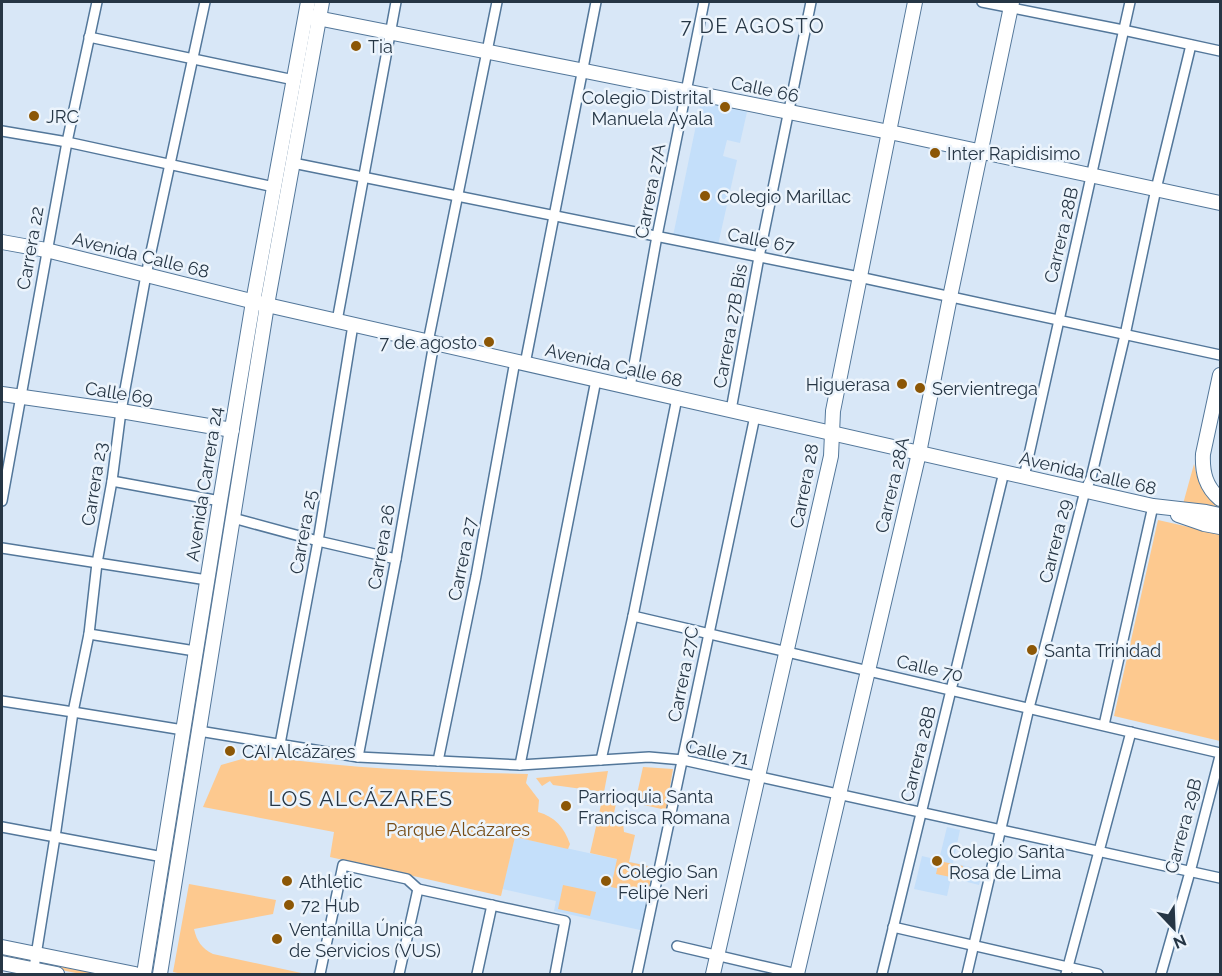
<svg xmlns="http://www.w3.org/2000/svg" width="1222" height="976" font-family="Raleway,sans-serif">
  <rect width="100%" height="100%" fill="#d8e7f7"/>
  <g fill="#c4dffa">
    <path d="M706,103L747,112L740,143L727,140L723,156L737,160L718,245L673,236L700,106Z"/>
    <path d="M947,827L960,830L953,863L983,870L979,885L951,878L947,896L914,889L922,856L939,860Z"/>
    <path d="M515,837L653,867L640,930L554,911L556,901L502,889Z"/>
  </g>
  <g fill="#fdc98f">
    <path d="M249,360L254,361L167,906L165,880Z"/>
    <path d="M1194,464C1198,482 1203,497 1220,506V508L1183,504Z"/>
    <path d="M1158,520L1220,534V741L1114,716Z"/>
    <path d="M256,755C346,769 437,772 528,774L526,783L539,800L538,812C555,817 564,827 570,844L568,849L515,837L501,896L330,857L334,832L203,807L221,765Z"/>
    <path d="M643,767L673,769L666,810L635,803Z"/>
    <path d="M608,771L604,792L553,785L550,781L542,786L536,778Z"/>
    <path d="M603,796L617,799L612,822L623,824L624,832L635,835L629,862L653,867L648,895L611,887L617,859L590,853Z"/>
    <path d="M939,861L963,866L960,879L936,874Z"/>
    <path d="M189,884L276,900L273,914L194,929C197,941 201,948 213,954L306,974H182L173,972Z"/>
    <path d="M563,885L596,892L590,916L558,909Z"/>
    <path d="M2,951L115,974H81L2,958Z"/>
  </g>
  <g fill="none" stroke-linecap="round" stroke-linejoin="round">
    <defs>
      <g id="street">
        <path d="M982,2L1123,30L1220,51"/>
        <path d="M89,37L294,80"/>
        <path d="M2,131L67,142L274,187"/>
        <path d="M293,163L859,277L1220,355"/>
        <path d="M337,321L396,2"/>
        <path d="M428,342L497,2"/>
        <path d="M525,364L596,2"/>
        <path d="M630,387L657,236L704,2"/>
        <path d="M731,410L759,257L811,2"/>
        <path d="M1024,477L1130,2"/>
        <path d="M112,481L220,501"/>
        <path d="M2,501L67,142L97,2"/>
        <path d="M233,518L318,541L396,559"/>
        <path d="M2,548L207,580"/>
        <path d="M633,616L1220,753"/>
        <path d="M89,634L195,651"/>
        <path d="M2,701L73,712L183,730"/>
        <path d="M1104,725L1153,506"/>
        <path d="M199,731L358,757L520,765L649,757L683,760L1220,878"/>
        <path d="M280,744L318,541L353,325"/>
        <path d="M358,757L396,559L434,343"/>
        <path d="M601,760L633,616L677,398"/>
        <path d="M438,761L476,576L515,361"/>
        <path d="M520,765L596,380"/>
        <path d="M2,827L163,857"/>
        <path d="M893,927L1098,974"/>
        <path d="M677,946L797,974"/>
        <path d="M33,974L55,837L73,712L89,634L97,563L112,481L121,411L146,275L205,2"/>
        <path d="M320,974L343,865L407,879L418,889L565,921L555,974"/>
        <path d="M399,974L418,889"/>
        <path d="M477,974L492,905"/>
        <path d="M637,974L755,416"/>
        <path d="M882,974L1004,472"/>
        <path d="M967,974L1029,708L1085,491L1091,478L1125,335L1156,189L1191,45"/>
        <path d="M1066,974L1131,732"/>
        <path d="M1161,974L1190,872L1220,756"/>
      </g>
      <g id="secondary">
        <path d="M312,17L590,72L899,134L1220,203"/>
        <path d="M2,242L46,250L267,305L1153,506L1206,512L1220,515"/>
        <path d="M1220,375L1203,454C1202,473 1206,487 1220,499"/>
        <path d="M2,394L121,411L232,430"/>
        <path d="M1178,515L1204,524L1220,527"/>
        <path d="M2,947L135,974"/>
        <path d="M2,963L57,974"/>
        <path d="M144,974L220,501L253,302L308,2"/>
        <path d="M160,974L267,305L322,2"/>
        <path d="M713,974L831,456L833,411L915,2"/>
        <path d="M797,974L919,453L950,297L1012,2"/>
      </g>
    </defs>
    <use href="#street" stroke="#53779a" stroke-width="12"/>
    <use href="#secondary" stroke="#53779a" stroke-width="16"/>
    <use href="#street" stroke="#fff" stroke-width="9"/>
    <use href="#secondary" stroke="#fff" stroke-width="14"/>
  </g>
  <g fill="#8c5706" stroke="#ecf4fc" stroke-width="2">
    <circle cx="356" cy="46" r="6"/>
    <circle cx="725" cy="107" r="6"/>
    <circle cx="34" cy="116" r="6"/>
    <circle cx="935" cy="153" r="6"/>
    <circle cx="705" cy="196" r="6"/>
    <circle cx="489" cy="342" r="6"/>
    <circle cx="902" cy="384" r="6"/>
    <circle cx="920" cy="388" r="6"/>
    <circle cx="1032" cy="650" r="6"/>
    <circle cx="230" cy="751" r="6"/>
    <circle cx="566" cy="806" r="6"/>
    <circle cx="937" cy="861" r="6"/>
    <circle cx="287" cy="881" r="6"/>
    <circle cx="606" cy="881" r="6"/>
    <circle cx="289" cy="905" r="6"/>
    <circle cx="277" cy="939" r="6"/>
  </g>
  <g text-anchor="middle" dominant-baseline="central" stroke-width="5" stroke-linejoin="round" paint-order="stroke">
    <g font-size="18" fill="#263645" stroke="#ecf4fc" text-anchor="start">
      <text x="368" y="46">Tia</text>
      <text x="713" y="97" text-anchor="end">Colegio Distrital<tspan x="713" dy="21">Manuela Ayala</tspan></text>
      <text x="46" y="116">JRC</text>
      <text x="947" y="153">Inter Rapidisimo</text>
      <text x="717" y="196">Colegio Marillac</text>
      <text x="477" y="342" text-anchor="end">7 de agosto</text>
      <text x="890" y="384" text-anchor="end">Higuerasa</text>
      <text x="932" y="388">Servientrega</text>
      <text x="1044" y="650">Santa Trinidad</text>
      <text x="242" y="751">CAI Alcázares</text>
      <text x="578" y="796">Parrioquia Santa<tspan x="578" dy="21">Francisca Romana</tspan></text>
      <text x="949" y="851">Colegio Santa<tspan x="949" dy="21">Rosa de Lima</tspan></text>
      <text x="618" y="871">Colegio San<tspan x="618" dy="21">Felipe Neri</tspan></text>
      <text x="299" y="881">Athletic</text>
      <text x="301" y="905">72 Hub</text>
      <text x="289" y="929">Ventanilla Única<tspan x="289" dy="21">de Servicios (VUS)</tspan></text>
    </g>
    <g font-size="18" fill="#263645" stroke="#ecf4fc">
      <text transform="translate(765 89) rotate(12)">Calle 66</text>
      <text transform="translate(650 191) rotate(-79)">Carrera 27A</text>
      <text transform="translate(1061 235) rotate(-77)">Carrera 28B</text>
      <text transform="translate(761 240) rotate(11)">Calle 67</text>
      <text transform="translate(30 248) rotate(-80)">Carrera 22</text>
      <text transform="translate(141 255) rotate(14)">Avenida Calle 68</text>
      <text transform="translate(730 326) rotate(-80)">Carrera 27B Bis</text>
      <text transform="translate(614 365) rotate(13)">Avenida Calle 68</text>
      <text transform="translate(119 393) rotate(9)">Calle 69</text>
      <text transform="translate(1088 473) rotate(13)">Avenida Calle 68</text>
      <text transform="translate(94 484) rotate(-81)">Carrera 23</text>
      <text transform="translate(204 484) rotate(-81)">Avenida Carrera 24</text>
      <text transform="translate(892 485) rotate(-77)">Carrera 28A</text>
      <text transform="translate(804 486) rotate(-79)">Carrera 28</text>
      <text transform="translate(303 532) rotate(-80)">Carrera 25</text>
      <text transform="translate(1055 541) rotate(-76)">Carrera 29</text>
      <text transform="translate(381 547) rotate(-80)">Carrera 26</text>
      <text transform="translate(462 559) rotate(-79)">Carrera 27</text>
      <text transform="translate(930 668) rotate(13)">Calle 70</text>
      <text transform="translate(683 674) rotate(-79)">Carrera 27C</text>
      <text transform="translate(717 752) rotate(12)">Calle 71</text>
      <text transform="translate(918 754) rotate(-76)">Carrera 28B</text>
      <text transform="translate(1183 826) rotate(-75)">Carrera 29B</text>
    </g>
    <g font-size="18" fill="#764c16" stroke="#ecf4fc">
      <text x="458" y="829">Parque Alcázares</text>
    </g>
    <g font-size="20" letter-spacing="1.5" fill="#263645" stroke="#ecf4fc">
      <text x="753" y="26">7 DE AGOSTO</text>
    </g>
    <g font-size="21" letter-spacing="1.5" fill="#263645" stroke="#ecf4fc">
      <text x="361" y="798">LOS ALCÁZARES</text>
    </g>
  </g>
  <rect width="1222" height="976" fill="none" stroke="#263645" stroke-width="6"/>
  <g transform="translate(1174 928) rotate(157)" stroke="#ecf4fc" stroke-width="4.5" paint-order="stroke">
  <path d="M0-4.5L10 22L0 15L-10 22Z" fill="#263645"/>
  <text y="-9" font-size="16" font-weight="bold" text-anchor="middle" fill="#263645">N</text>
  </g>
</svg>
